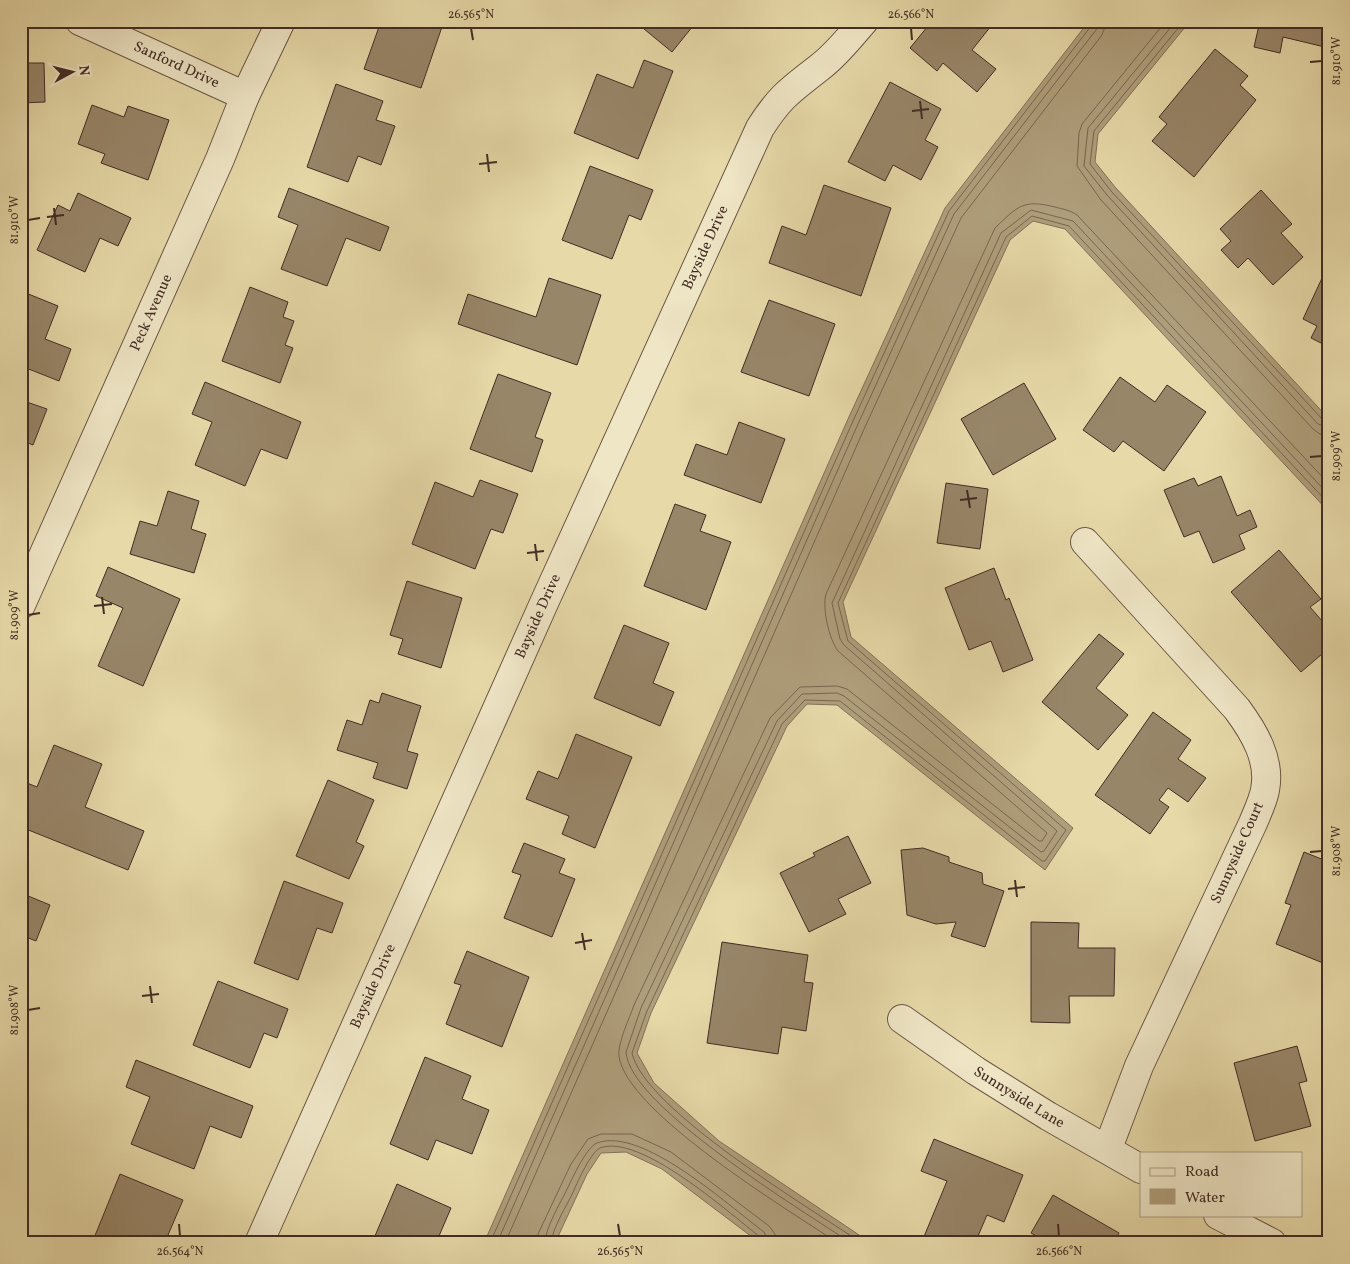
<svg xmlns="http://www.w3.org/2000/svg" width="1350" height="1264" font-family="Vollkorn,serif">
  <rect width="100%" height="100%" fill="#e7d9a8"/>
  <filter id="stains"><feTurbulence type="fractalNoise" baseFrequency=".004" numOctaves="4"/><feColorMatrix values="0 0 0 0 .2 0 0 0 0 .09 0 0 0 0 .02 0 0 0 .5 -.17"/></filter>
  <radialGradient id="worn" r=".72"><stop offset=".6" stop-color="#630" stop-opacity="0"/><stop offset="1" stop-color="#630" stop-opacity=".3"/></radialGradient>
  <path fill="#af9e7b" stroke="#837059" d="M1089,21H1190L1098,134L1095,162L1115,187L1329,419V512L1065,229L1033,221L1010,240L843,602L851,637L1073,828L1045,870L837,705L807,704L787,726L651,1013L637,1053L654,1083L719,1141L871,1243H760L662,1169L626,1152L601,1153L587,1174L555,1243H484L848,419L945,208Z"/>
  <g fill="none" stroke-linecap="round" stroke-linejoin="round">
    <g stroke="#786550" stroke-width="1">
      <path d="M1166,21L1082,124L1079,133L1077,166L1101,200L1313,429L1320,434L1329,436"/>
      <path d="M1176,21L1088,128L1084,166L1107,195L1318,424L1329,428"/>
      <path d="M1184,21L1094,131L1090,164L1111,191L1323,420L1329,422"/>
      <path d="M490,1243L853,421L949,211L1091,26L1093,21"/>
      <path d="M497,1243L858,424L954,214L1096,30L1099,21"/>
      <path d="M505,1243L865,427L961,218L1102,35L1107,21"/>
      <path d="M537,1243L538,1234L571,1164L588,1139L601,1134H632L671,1152L769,1226L775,1234L776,1243"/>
      <path d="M545,1243C545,1227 563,1199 570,1183C575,1173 587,1147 597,1143C642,1126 729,1206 764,1232L769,1243"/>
      <path d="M551,1243C553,1226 567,1206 574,1190C578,1181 591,1152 600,1148C640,1133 728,1212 760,1237L762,1243"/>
      <path d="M838,1243C790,1211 626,1112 619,1056C617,1044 630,1017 634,1005L770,718L800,687L837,686L847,689L1039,841H1042L1047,833L838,651C829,639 822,608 826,594L995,228C1018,206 1023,199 1055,207C1062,209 1070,210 1077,215L1329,484"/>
      <path d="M851,1243C805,1212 629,1106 626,1052L641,1008L777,721L802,694L837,693L844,696L1041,852L1044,851L1057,831L844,645L840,639L832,603L1001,233L1031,210L1073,221L1329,495"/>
      <path d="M862,1243C811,1209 644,1109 632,1053L647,1011L782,724L805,700L840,701L1042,861H1045L1066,830L848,641L838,603L1006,237L1032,216L1069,226L1329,504"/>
    </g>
  </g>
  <g fill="#988669" stroke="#422c25">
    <path d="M372,21H444L421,88L364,69L380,24Z"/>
    <path d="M641,21H697L672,52L638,24Z"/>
    <path d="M932,21H995L972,50L996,69L977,92L943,63L937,71L910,48Z"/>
    <path d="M1260,21H1329V48L1283,37L1280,53L1254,47Z"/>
    <path d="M1215,49L1248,76L1240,85L1256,100L1194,177L1152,141L1167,124L1159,117Z"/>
    <path d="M644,60L673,71L638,159L574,133L597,74L633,88Z"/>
    <path d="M21,63H44L45,102L21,103Z"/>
    <path d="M890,82L941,109L925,140L938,147L921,180L893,165L885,181L848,162Z"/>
    <path d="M336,84L383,101L376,120L395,126L381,165L358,156L348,182L307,167Z"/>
    <path d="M92,105L124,117L128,106L169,120L148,180L101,163L105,154L78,144Z"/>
    <path d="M590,166L653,190L641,220L629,215L612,259L562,240Z"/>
    <path d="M824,185L891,208L861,296L769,263L782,226L806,235Z"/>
    <path d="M289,188L389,227L380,251L346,238L327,286L281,269L298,225L278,217Z"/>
    <path d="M1261,190L1292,224L1281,233L1303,257L1273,285L1248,258L1238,268L1221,250L1231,241L1220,229Z"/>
    <path d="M78,193L131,218L118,246L100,238L85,272L37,250L58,205L70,211Z"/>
    <path d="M1329,263V347L1311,338L1317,326L1303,319Z"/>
    <path d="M549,278L601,295L577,365L458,324L468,294L536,317Z"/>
    <path d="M250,287L288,302L283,317L294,321L285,345L293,348L280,383L222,361Z"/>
    <path d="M21,291L58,306L45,339L71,349L59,381L21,366Z"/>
    <path d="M769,300L835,324L809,396L741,372Z"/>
    <path d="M498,374L551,393L535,437L543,440L532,472L470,449Z"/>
    <path d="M1120,377L1155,402L1167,385L1206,412L1164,471L1123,441L1114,452L1083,430Z"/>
    <path d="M205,382L301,422L287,459L261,449L245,486L195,465L212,422L192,414Z"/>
    <path d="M1024,383L1056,439L993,475L961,419Z"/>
    <path d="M21,400L47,409L33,445L23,441L21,447Z"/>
    <path d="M739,422L785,439L761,503L684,475L696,444L727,455Z"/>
    <path d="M1221,476L1237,516L1250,510L1257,527L1239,535L1245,549L1213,563L1199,531L1184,537L1164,490L1194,478L1198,486Z"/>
    <path d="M480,480L518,494L503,533L491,529L475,569L412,544L435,482L473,497Z"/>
    <path d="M946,483L988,489L980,549L937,543Z"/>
    <path d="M168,491L199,501L191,529L206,534L194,573L130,554L140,521L157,526Z"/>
    <path d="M675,504L706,515L700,531L731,542L706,610L644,586Z"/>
    <path d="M1279,550L1321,599L1310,607L1329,629V648L1301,672L1231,592Z"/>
    <path d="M108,567L180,599L143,686L98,666L123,608L96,596Z"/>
    <path d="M994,568L1006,600L1009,598L1033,660L1003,672L991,641L969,650L945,588Z"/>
    <path d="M407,581L462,598L441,668L398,654L403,639L390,635Z"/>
    <path d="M624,625L669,643L653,683L674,692L660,726L594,698Z"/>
    <path d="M1099,634L1124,654L1096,688L1128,715L1098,750L1042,702Z"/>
    <path d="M1329,670V683L1323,673Z"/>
    <path d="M382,693L421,706L407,751L418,754L407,789L373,778L378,763L337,750L347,720L362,725L370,700L379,703Z"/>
    <path d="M1153,712L1191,740L1178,759L1206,778L1188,802L1168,788L1159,800L1169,807L1150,834L1095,795Z"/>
    <path d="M576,734L632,757L595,848L562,834L569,816L526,799L538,771L558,779Z"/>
    <path d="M54,745L102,764L85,807L144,831L128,870L21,827V798L27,783L37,787Z"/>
    <path d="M328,780L374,800L356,842L364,846L349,879L296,856Z"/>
    <path d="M848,836L871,883L838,899L846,914L809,932L780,873L815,856L813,853Z"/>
    <path d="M524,843L565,859L559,873L575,879L552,937L504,918L521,875L512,872Z"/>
    <path d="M923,848L949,857V862L982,873L983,884L1004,891L985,947L951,936L956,922L936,924L907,915L901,850Z"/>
    <path d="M1304,852L1329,862V949L1323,963L1276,944L1291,905L1285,903Z"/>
    <path d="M284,881L343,903L332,933L317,928L298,980L254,963Z"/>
    <path d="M21,893L50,905L36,941L26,937L21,948Z"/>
    <path d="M1031,922L1079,923L1078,948H1115L1114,996H1069L1070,1023L1031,1022Z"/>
    <path d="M722,942L808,955L804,982L813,983L806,1031L782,1027L778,1054L707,1043Z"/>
    <path d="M467,951L529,977L502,1047L446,1024L461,985L454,983Z"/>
    <path d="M218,981L288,1009L277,1038L264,1033L250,1068L193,1045Z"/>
    <path d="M1297,1046L1307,1081L1299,1083L1311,1126L1255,1141L1234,1063Z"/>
    <path d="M425,1057L471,1076L462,1099L489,1110L472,1154L436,1140L428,1160L390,1144Z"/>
    <path d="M136,1060L253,1106L241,1138L210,1126L194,1169L131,1144L150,1097L126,1087Z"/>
    <path d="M934,1139L1023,1175L1004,1222L987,1215L975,1243H932L923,1239L947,1181L921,1171Z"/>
    <path d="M120,1174L183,1200L168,1235L184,1243H92Z"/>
    <path d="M397,1184L451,1208L436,1243H372Z"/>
    <path d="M1053,1195L1119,1233L1114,1243H1049L1031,1233Z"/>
  </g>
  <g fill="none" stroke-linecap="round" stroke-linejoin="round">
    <defs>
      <g id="minor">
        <path id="s1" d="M80,21L245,96"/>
        <path d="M1085,542L1237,709C1254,732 1271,760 1265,790C1263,801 1257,813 1253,823L1139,1066L1108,1148"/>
        <path id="s2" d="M21,605L220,159L245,96L281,21"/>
        <path id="s3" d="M902,1019L976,1071L1048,1116L1141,1169"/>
        <path d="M1218,1215L1272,1243"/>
        <path id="s4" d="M259,1243L544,603L760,128C781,95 791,90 820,67C837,54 850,37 864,21"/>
      </g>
    </defs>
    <use href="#minor" stroke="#6b5746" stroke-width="30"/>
    <use href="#minor" stroke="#efe6c6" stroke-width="28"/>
  </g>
  <path fill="none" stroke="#422c25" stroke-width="2" d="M471,28L473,40M911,28L912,40M1310,62L1322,61M920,101L922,119M912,111L929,109M487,154L489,172M479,164L497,162M54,208L56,225M47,217L64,215M28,220L40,218M1310,457L1322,456M967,490L970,508M960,500L977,498M535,544L537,561M527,553L544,551M102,597L104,614M94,606L112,604M28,615L40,613M1310,852L1322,851M1015,880L1017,897M1008,889L1025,887M582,933L585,950M575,943L592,940M150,986L152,1003M142,996L159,994M28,1010L40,1008M179,1224L180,1236M618,1224L620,1236M1058,1224L1059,1236"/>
  <g text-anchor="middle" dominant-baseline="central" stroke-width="4.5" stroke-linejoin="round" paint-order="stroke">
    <g font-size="15" fill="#422c25" stroke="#efe6c6">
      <text stroke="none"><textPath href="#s1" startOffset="106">Sanford Drive</textPath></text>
      <text stroke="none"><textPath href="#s4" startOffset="1091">Bayside Drive</textPath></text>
      <text stroke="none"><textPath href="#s2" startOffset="320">Peck Avenue</textPath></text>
      <text stroke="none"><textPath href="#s4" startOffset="686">Bayside Drive</textPath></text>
      <text transform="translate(1238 853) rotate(-66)">Sunnyside Court</text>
      <text stroke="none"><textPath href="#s4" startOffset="281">Bayside Drive</textPath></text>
      <text stroke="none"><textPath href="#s3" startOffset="141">Sunnyside Lane</textPath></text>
    </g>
  </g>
  <rect width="1350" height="1264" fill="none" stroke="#e7d9a8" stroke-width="55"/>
  <rect x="1140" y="1152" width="162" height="65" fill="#efe6c6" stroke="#aa9c86"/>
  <rect x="1150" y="1168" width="25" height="8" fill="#efe6c6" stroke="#aa9c86"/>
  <text x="1185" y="1176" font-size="15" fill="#422c25">Road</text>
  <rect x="1150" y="1189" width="25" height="15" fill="#af9e7b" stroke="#aa9c86"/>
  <text x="1185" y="1202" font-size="15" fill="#422c25">Water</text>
  <g transform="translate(72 72) rotate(83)" stroke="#efe6c6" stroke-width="4" paint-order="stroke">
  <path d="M0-4L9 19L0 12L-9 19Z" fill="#422c25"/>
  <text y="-8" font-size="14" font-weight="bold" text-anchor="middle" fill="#422c25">N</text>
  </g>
  <rect x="28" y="28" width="1294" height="1208" fill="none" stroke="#422c25" stroke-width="2"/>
  <g font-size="12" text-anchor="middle" fill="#422c25">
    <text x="471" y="18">26.565°N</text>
    <text x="911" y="18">26.566°N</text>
    <text transform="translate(1336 61) rotate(-90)" y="4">81.910°W</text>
    <text transform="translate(14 220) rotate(-90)" y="4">81.910°W</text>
    <text transform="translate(1336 456) rotate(-90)" y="4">81.909°W</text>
    <text transform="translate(14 615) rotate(-90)" y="4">81.909°W</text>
    <text transform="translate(1336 851) rotate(-90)" y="4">81.908°W</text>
    <text transform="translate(14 1010) rotate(-90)" y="4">81.908°W</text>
    <text x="180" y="1255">26.564°N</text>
    <text x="620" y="1255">26.565°N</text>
    <text x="1059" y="1255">26.566°N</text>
  </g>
  <rect width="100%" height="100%" filter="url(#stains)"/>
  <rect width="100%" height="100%" fill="url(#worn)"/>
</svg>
